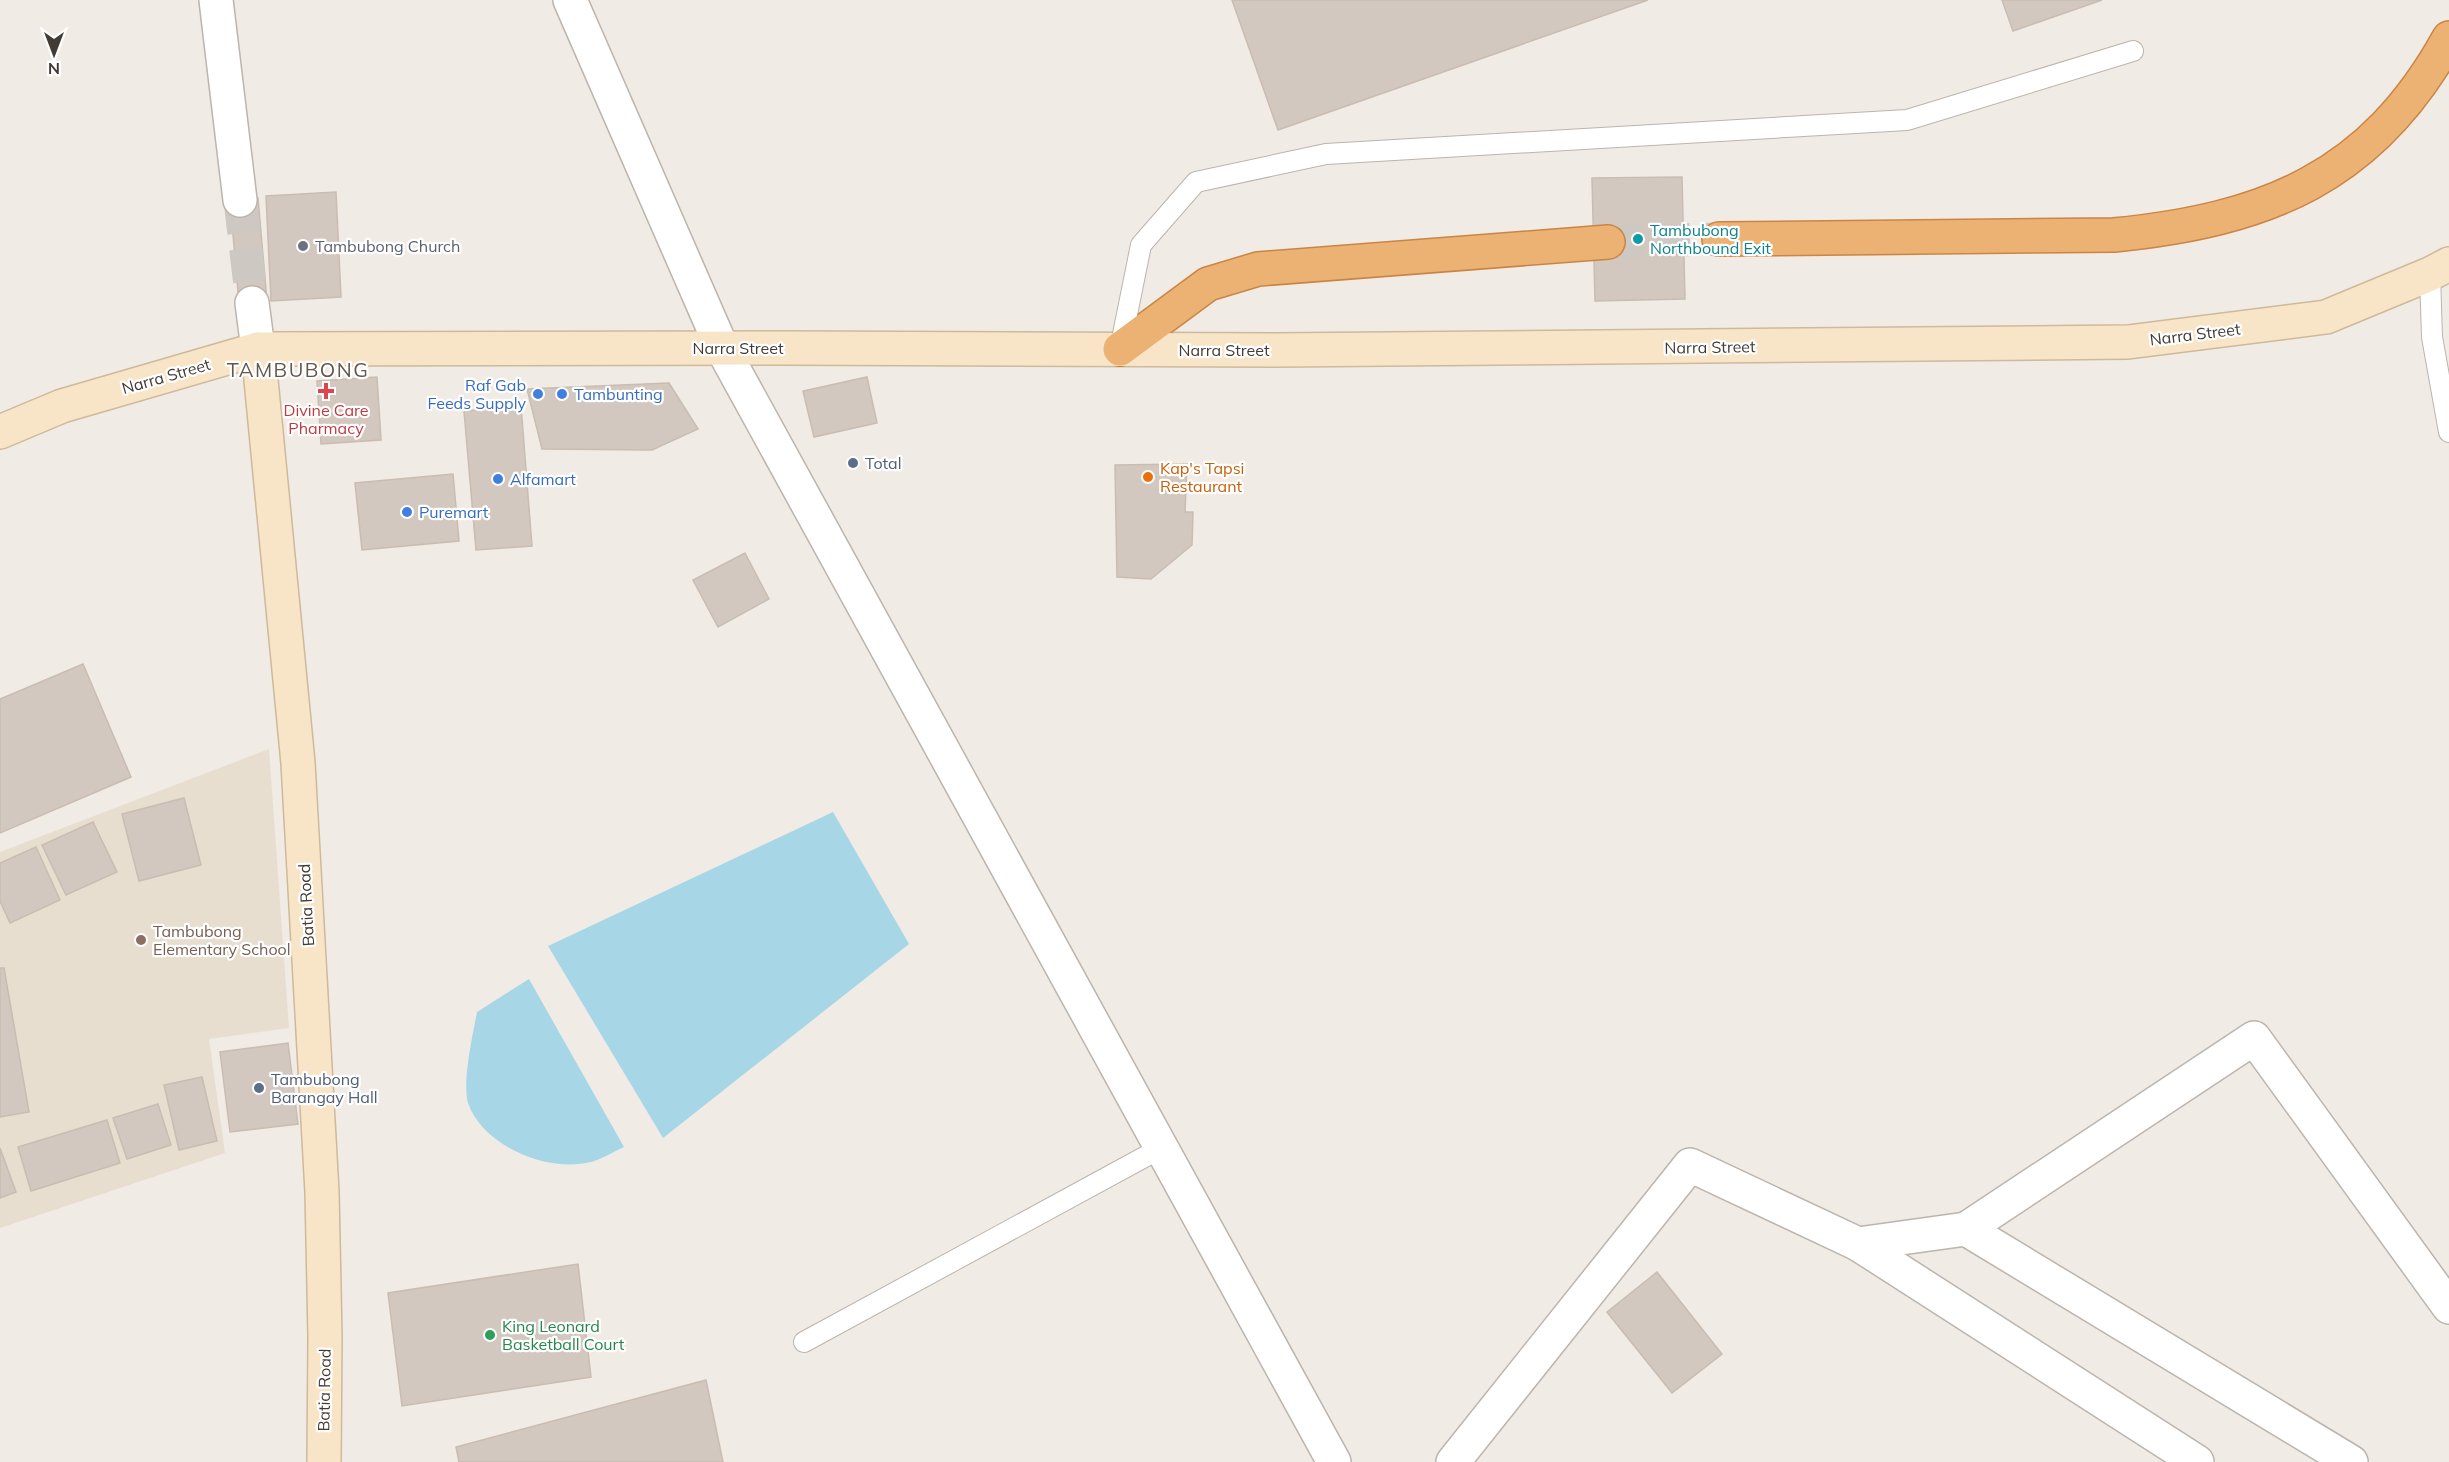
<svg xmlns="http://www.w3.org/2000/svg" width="2449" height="1462" font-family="Mulish,sans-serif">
  <rect width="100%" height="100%" fill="#f0ebe5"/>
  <path fill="#e8ded0" d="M269,749L289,1028L209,1039L225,1153L0,1228V852Z"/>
  <g fill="#a7d6e6">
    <path d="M833,812L909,944L663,1138L548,946Z"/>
    <path d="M529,979L624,1147C613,1152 602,1159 591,1162C547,1173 483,1146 468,1103C462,1082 473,1034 477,1012Z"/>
  </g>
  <g fill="#d3c8bf" stroke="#cabcb0" stroke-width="1.5">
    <path d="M1232,0H1648L1278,130Z"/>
    <path d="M2002,0H2102L2013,31Z"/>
    <path d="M1682,177L1685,299L1595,301L1592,178Z"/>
    <path d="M336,192L341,297L271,301L266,196Z"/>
    <path d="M258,198L267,301L239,303L230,201Z"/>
    <path d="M377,377L381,440L321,444L317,381Z"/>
    <path d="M867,377L877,423L814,437L803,391Z"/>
    <path d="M669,383L698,429L652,450L542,449L527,389Z"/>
    <path d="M521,406L532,546L476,550L464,411Z"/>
    <path d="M1187,464L1185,512H1193L1192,545L1151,579L1117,577L1115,465Z"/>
    <path d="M453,474L459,541L362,550L355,483Z"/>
    <path d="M745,553L769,599L718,627L693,580Z"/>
    <path d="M83,664L131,777L0,833V699Z"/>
    <path d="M184,798L201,865L139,881L122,814Z"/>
    <path d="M93,822L117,872L66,895L42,845Z"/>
    <path d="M36,847L60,900L10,923L0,901V863Z"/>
    <path d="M0,968H4L29,1112L0,1117Z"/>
    <path d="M288,1043L298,1124L230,1132L220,1052Z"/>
    <path d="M202,1077L217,1141L179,1150L164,1085Z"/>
    <path d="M158,1104L171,1145L127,1159L113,1118Z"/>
    <path d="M107,1120L120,1163L31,1191L18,1147Z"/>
    <path d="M0,1148L16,1192L0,1198Z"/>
    <path d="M578,1264L591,1377L402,1406L388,1293Z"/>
    <path d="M1657,1272L1722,1354L1672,1393L1607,1312Z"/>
    <path d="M706,1380L723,1462H459L456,1447Z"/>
  </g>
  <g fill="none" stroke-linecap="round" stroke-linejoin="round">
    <path stroke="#cdc8c2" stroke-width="33" stroke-dasharray="33 16" stroke-linecap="butt" d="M240,200L252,303"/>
    <path stroke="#cdc8c2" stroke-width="33" stroke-dasharray="33 16" stroke-linecap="butt" d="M1608,242L1719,239"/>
    <defs>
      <g id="lane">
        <path d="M2430,274L2432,337L2449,432"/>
        <path d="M1120,349L1141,245L1196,182L1326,154L1907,120L2133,51"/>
        <path d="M804,1342L1161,1148"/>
      </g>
      <g id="street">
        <path d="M216,0L240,200"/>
        <path d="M570,0L722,348L1334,1462"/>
        <path d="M252,303L258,349"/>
        <path d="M1966,1229L2254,1038L2449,1307"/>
        <path d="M1858,1244L1966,1229L2351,1462"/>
        <path d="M1453,1462L1690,1165L1858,1244L2197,1462"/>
      </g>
      <g id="secondary">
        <path d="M258,349L298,763L322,1192L325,1337L324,1462"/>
        <path d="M0,432L62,406L258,349L786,348L1278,350L2128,342L2326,317L2430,274L2449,264"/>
      </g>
      <g id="highway">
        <path d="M1719,239L2114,235C2266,220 2372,178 2449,38"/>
        <path d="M1120,349L1208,284L1258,269L1608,242"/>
      </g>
    </defs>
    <use href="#lane" stroke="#bdb4ac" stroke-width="22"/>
    <use href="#street" stroke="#bdb4ac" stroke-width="36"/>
    <use href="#secondary" stroke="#ceb99b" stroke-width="36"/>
    <use href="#highway" stroke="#ca8545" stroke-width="36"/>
    <use href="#lane" stroke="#fff" stroke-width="20"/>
    <use href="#street" stroke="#fff" stroke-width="33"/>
    <use href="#secondary" stroke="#f8e5c7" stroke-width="33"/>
    <use href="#highway" stroke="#ecb274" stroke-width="33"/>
  </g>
  <circle fill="#0f9aa8" stroke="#fff" stroke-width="2" cx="1638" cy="239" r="6"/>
  <circle fill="#6b7280" stroke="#fff" stroke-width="2" cx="303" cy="246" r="6"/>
  <path fill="#e0444e" stroke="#fff" stroke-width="2" d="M323 382h6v6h6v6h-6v6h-6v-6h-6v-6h6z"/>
  <g fill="#3f7fe0" stroke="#fff" stroke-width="2">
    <circle cx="538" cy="394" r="6"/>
    <circle cx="562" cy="394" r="6"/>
    <circle cx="498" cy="479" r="6"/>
    <circle cx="407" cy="512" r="6"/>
  </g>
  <g fill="#5c6f8a" stroke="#fff" stroke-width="2">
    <circle cx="853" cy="463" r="6"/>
    <circle cx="259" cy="1088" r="6"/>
  </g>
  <circle fill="#e8710a" stroke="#fff" stroke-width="2" cx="1148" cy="477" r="6"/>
  <circle fill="#8d6e63" stroke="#fff" stroke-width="2" cx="141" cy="940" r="6"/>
  <circle fill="#2e9e5b" stroke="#fff" stroke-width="2" cx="490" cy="1335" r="6"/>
  <g text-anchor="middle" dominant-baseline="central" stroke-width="4.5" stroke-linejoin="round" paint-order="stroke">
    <g font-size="16" fill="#0d838f" stroke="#fff" text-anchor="start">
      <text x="1650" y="230">Tambubong<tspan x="1650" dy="18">Northbound Exit</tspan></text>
    </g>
    <g font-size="16" fill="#5b616d" stroke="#fff" text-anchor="start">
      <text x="315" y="246">Tambubong Church</text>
    </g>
    <g font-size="16" fill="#423b35" stroke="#fff">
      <text transform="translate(2195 334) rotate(-7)">Narra Street</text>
      <text transform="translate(1710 347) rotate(-1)">Narra Street</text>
      <text x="738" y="348">Narra Street</text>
      <text x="1224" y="350">Narra Street</text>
      <text transform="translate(166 376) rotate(-16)">Narra Street</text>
      <text transform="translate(306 905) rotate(-93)">Batia Road</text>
      <text transform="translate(324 1390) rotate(-89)">Batia Road</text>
    </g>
    <g font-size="16" fill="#366cbe" stroke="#fff" text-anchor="start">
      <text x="526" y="385" text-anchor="end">Raf Gab<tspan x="526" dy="18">Feeds Supply</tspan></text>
      <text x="574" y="394">Tambunting</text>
      <text x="510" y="479">Alfamart</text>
      <text x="419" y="512">Puremart</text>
    </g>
    <g font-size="16" fill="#be3a42" stroke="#fff">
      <text x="326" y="410">Divine Care<tspan x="326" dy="18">Pharmacy</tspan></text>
    </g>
    <g font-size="16" fill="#4e5e75" stroke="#fff" text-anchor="start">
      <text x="865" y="463">Total</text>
      <text x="271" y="1079">Tambubong<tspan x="271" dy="18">Barangay Hall</tspan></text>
    </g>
    <g font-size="16" fill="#c56008" stroke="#fff" text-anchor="start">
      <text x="1160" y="468">Kap's Tapsi<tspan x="1160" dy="18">Restaurant</tspan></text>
    </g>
    <g font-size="16" fill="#785e54" stroke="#fff" text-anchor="start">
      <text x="153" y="931">Tambubong<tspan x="153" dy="18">Elementary School</tspan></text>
    </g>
    <g font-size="16" fill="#27864d" stroke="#fff" text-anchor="start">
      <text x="502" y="1326">King Leonard<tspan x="502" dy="18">Basketball Court</tspan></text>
    </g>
    <g font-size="20" letter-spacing="1.5" fill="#63574e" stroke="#fff">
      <text x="298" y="369">TAMBUBONG</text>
    </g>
  </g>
  <g transform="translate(54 54) rotate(180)" stroke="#ffffff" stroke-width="4.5" paint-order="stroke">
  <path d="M0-4.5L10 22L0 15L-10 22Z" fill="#423b35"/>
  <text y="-9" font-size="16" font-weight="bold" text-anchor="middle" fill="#423b35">N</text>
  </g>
</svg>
